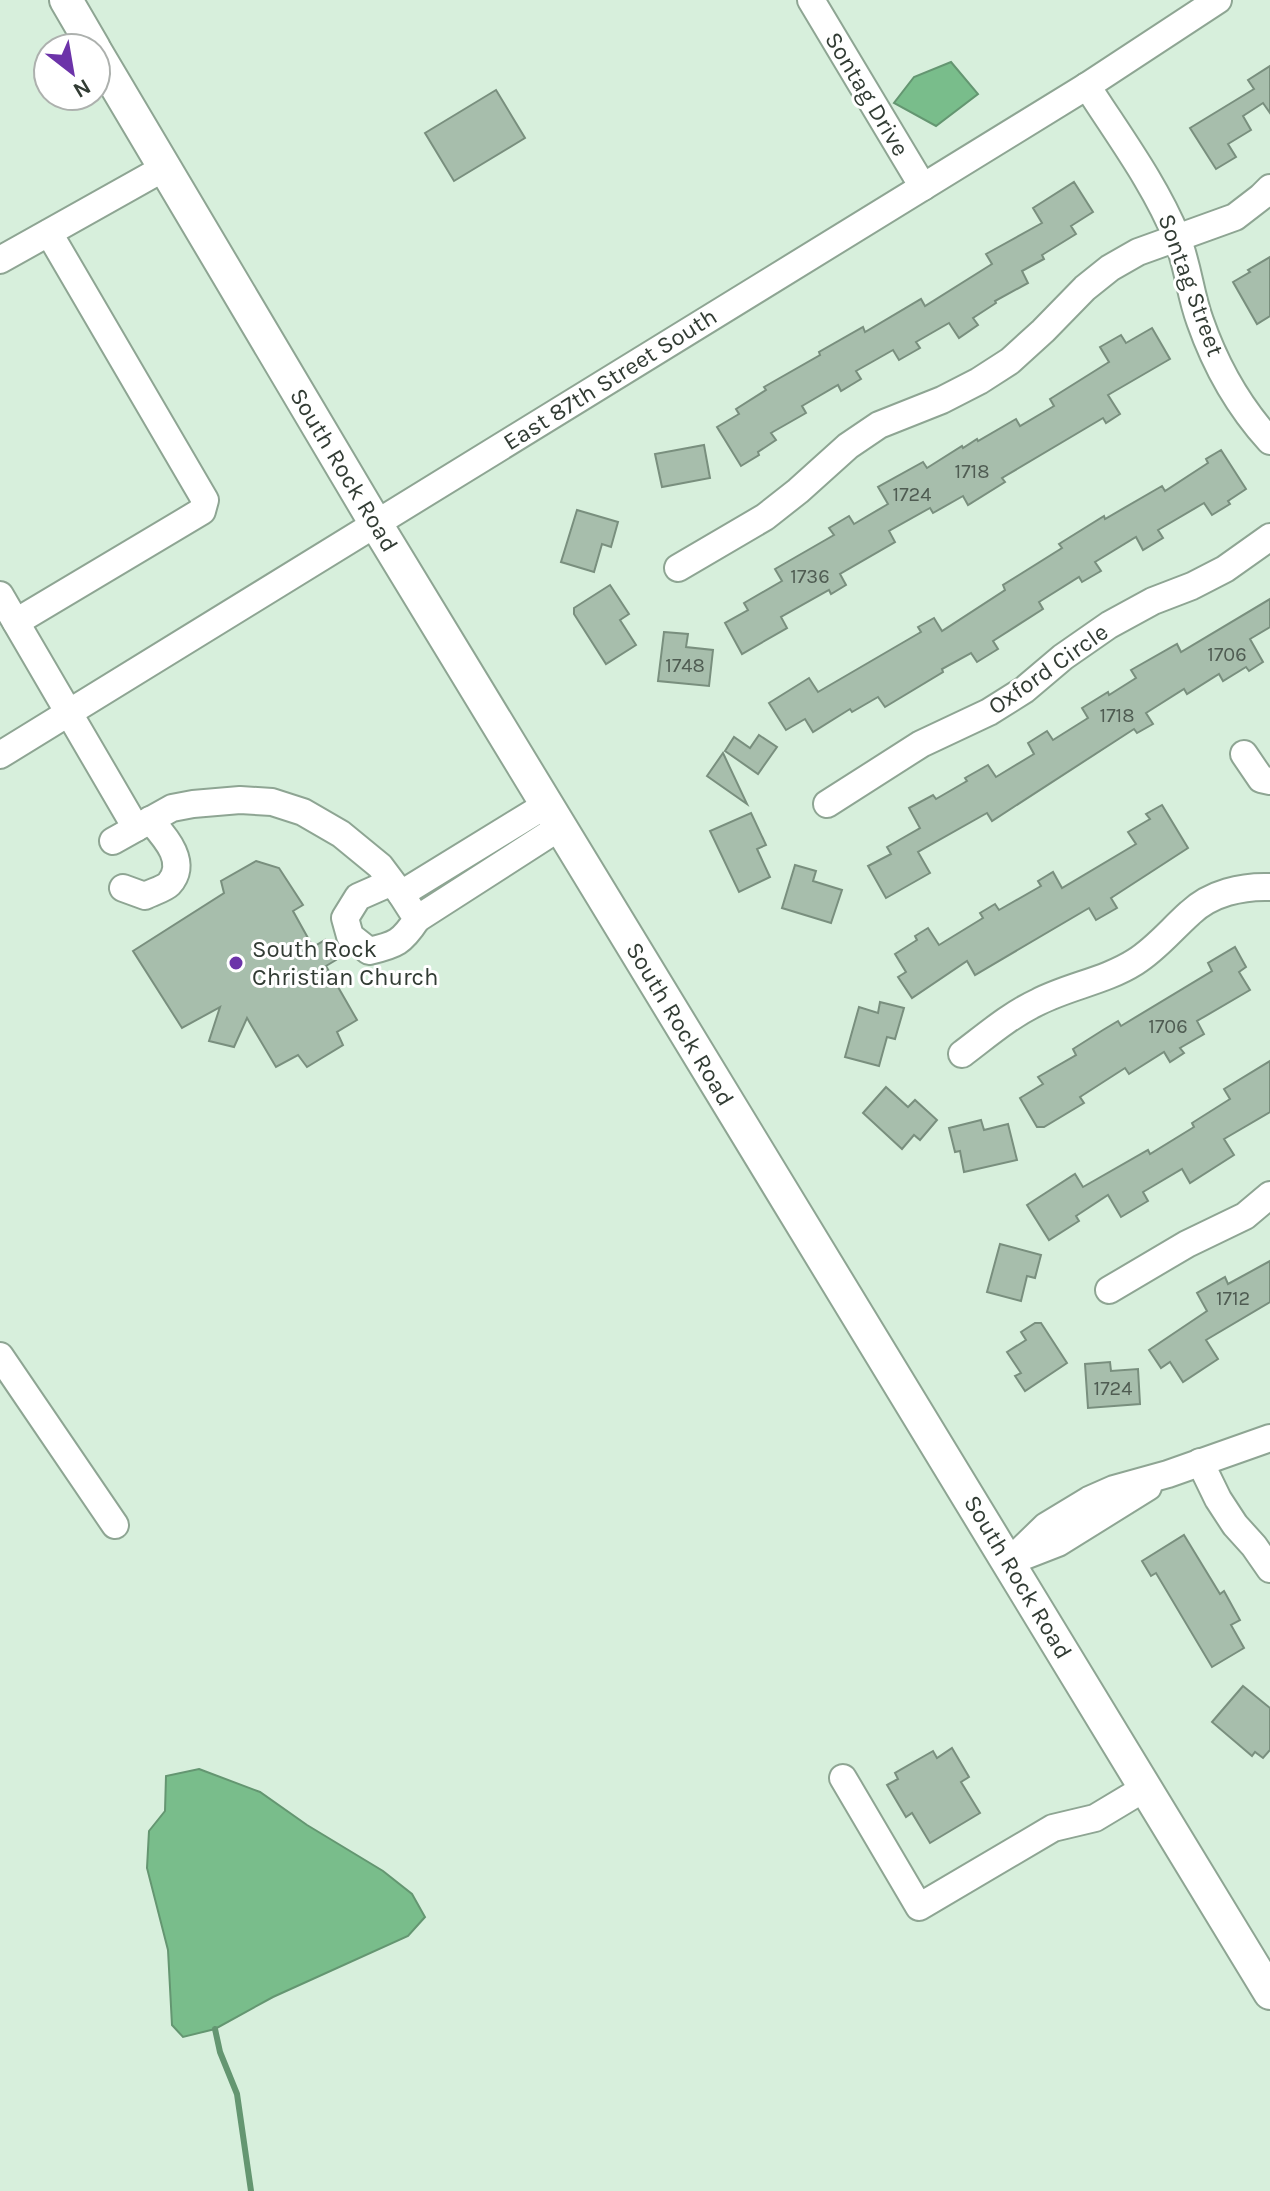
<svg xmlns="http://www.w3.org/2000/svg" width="1270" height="2191" font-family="Karla,sans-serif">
  <rect width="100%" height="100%" fill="#d7efdc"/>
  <g fill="#79bd8b" stroke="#649671" stroke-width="2">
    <path d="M951,62L978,94L936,126L894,103L914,77Z"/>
    <path d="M199,1769L260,1792L307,1825L383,1871L412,1894L425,1917L408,1936L273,1997L215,2029L183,2037L172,2025L168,1950L147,1868L149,1831L165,1811L166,1776Z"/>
  </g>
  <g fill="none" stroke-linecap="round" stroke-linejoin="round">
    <path stroke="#649671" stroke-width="6" d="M215,2029L220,2052L237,2094L251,2191"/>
  </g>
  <g fill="#a7beac" stroke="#798f7e" stroke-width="2">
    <path d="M1270,66V113L1263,103L1243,116L1251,130L1228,144L1236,157L1216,169L1190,128L1254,89L1248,80Z"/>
    <path d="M496,90L525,138L454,181L425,133Z"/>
    <path d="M1074,182L1093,212L1071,226L1076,234L1042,255L1044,259L1022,271L1028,283L995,301L996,303L973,318L978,325L959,338L949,323L916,342L920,348L899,360L893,350L856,371L861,379L841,391L838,385L802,406L806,413L771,433L776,440L758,452L759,455L741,466L717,427L739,414L736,409L766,390L764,387L820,355L819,352L863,327L865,332L921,299L925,306L992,264L986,254L1042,223L1033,208Z"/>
    <path d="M1270,257V316L1257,324L1233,282L1250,272L1248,270Z"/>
    <path d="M1152,328L1170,359L1108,395L1120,414L1106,423L1103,418L1002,478L1005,482L968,505L963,496L933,513L930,508L889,531L895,542L840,574L846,585L831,594L829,590L781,617L787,628L742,654L725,623L748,610L744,603L782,581L775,569L834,535L829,528L849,516L854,524L888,504L878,487L923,462L927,468L962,446L963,448L977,439L978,441L1016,419L1020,426L1054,406L1050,399L1109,362L1100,347L1121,335L1126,343Z"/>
    <path d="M704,445L710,478L662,487L655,454Z"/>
    <path d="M1221,450L1246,489L1228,501L1230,504L1212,515L1204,503L1158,530L1163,538L1143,550L1136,537L1095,562L1101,571L1082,582L1079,577L1039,602L1043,609L993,641L998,649L977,662L971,653L942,669L943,672L885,707L878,697L852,712L850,709L813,732L805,719L786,730L769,703L809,678L818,692L921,632L918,627L934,618L942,631L1005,590L1003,585L1062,548L1059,544L1104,516L1105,519L1162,486L1165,491L1208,463L1206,459Z"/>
    <path d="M577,510L618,522L611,547L602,544L594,572L561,562Z"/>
    <path d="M610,585L629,614L620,620L636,645L606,664L574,614V608Z"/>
    <path d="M1270,599V627L1250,639L1263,662L1249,671L1246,667L1223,681L1219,674L1187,694L1184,689L1146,713L1153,724L1137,733L1134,729L992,821L987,813L918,852L930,873L886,898L868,866L891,854L887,847L920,828L909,808L933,795L936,799L967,781L965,778L988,765L996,777L1034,754L1028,743L1047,731L1053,740L1088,718L1082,708L1108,692L1109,695L1136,678L1131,670L1177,644L1181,652Z"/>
    <path d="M664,632L688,634L686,647L713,650L709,686L658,681Z"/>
    <path d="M759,735L777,747L758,774L725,751L734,737L750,748Z"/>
    <path d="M723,753L747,804L707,776Z"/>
    <path d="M1162,805L1188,848L1111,898L1117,908L1096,920L1089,908L975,975L967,961L912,998L898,977L906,972L895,954L917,940L915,936L928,928L939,945L983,918L980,913L995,904L999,910L1041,886L1038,881L1053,872L1062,888L1136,844L1128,832L1150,819L1146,814Z"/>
    <path d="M751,813L766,845L757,849L770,877L739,892L710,831Z"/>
    <path d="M256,861L279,868L303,905L293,911L313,947L325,940L336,960L326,966L357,1020L337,1032L343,1045L307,1067L298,1055L276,1067L247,1018L234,1047L209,1041L220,1007L182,1028L133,951L224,893L221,881Z"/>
    <path d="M795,865L816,871L813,881L842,890L831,923L782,908Z"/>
    <path d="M1235,947L1246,967L1239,972L1250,990L1197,1021L1204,1034L1180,1048L1184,1053L1170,1062L1164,1052L1129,1074L1125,1068L1080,1097L1084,1103L1044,1127H1037L1020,1098L1043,1084L1038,1077L1076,1055L1073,1049L1103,1030L1118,1021L1121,1026L1212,971L1208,963Z"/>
    <path d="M880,1002L904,1008L895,1039L887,1037L879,1066L845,1057L859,1007L878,1013Z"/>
    <path d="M1270,1061V1112L1224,1139L1234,1155L1190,1183L1182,1169L1143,1192L1148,1201L1121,1217L1108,1195L1076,1216L1079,1221L1049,1240L1027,1205L1075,1174L1083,1187L1148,1150L1150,1154L1194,1127L1192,1123L1230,1099L1224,1089Z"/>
    <path d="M886,1087L908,1107L915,1100L937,1120L920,1140L914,1135L902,1149L863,1113Z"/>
    <path d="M981,1120L984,1130L1008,1124L1017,1160L964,1172L960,1151L955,1152L949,1128Z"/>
    <path d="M1000,1244L1041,1255L1035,1278L1027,1276L1021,1301L987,1292Z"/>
    <path d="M1270,1261V1302L1206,1340L1218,1359L1183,1382L1170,1362L1161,1368L1149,1350L1207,1311L1197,1293L1225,1277L1228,1284Z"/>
    <path d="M1035,1323H1041L1067,1363L1025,1391L1015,1376L1021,1373L1007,1352L1026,1340L1021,1332Z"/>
    <path d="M1110,1362L1111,1371L1138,1369L1140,1404L1088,1408L1085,1364Z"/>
    <path d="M1184,1535L1220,1594L1224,1591L1240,1620L1231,1625L1244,1648L1212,1667L1156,1573L1151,1576L1142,1561Z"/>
    <path d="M1243,1686L1270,1708V1750L1263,1758L1255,1752L1252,1756L1212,1722Z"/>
    <path d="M952,1748L969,1777L961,1782L980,1813L930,1843L912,1813L906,1817L887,1785L898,1779L895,1773L933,1751L937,1758Z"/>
  </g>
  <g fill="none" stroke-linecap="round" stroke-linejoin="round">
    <defs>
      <g id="minor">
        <path d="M811,0L923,187"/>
        <path d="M1087,86C1119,136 1155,184 1177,238C1188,265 1190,294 1200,321C1215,364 1239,407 1270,441"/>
        <path d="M0,260L164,168"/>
        <path d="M678,568L765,517L798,491L848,446L879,425L942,400L979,381L1010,361L1043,331L1085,288L1110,268L1138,252L1235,217L1261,197L1270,188"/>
        <path d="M0,595L136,828"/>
        <path d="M16,622L202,511L205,500L49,233"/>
        <path d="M1244,754L1261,779L1270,781"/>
        <path d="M0,755L1087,86L1218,0"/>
        <path d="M827,804L921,744L989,712L1024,690L1063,657L1109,625L1153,601L1192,586L1225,569L1270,537"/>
        <path d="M113,841L172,808L193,804L240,800L272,802L303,812L341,834L380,866L401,894L417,919C402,942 396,945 369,951L350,936L345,918L358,897L392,882"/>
        <path d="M123,888L145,896C152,892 164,889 169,884C189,862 164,836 150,820"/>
        <path d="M401,894L546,805"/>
        <path d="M417,919L560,827"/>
        <path d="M962,1054C986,1036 1010,1015 1038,1002C1069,986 1105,981 1135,962C1156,949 1171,930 1190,913C1211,893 1242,886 1270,887"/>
        <path d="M1109,1290L1187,1244L1245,1216L1270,1195"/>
        <path d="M0,1356L115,1525"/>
        <path d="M1200,1462L1218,1499L1235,1525L1254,1546L1270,1569"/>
        <path d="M1022,1557L1058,1543L1148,1487"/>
        <path d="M1009,1562L1046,1526L1089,1500L1114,1489L1168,1474L1270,1438"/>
        <path d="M843,1778L919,1907L1053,1828L1095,1818L1145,1788"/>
      </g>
      <g id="major">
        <path d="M66,0L94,48"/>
        <path d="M96,52L376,524L1270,1993"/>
      </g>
    </defs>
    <use href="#minor" stroke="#8ea593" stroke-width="30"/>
    <use href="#major" stroke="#8ea593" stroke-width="36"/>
    <use href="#minor" stroke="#fff" stroke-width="26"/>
    <use href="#major" stroke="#fff" stroke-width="32"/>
  </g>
  <circle fill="#6c33a9" stroke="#fff" stroke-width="3" cx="236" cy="963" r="8"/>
  <g text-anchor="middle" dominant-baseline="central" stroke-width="6" stroke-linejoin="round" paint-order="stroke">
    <g font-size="20" fill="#4f5c52">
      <text x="972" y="471">1718</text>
      <text x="912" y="494">1724</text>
      <text x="810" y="576">1736</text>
      <text x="1227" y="654">1706</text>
      <text x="685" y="665">1748</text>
      <text x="1117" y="715">1718</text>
      <text x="1168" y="1026">1706</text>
      <text x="1233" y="1298">1712</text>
      <text x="1113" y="1388">1724</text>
    </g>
    <g font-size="24" fill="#323c34" stroke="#fff">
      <text transform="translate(867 94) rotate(59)">Sontag Drive</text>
      <text transform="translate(1191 285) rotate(70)">Sontag Street</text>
      <text transform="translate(610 379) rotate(-32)">East 87th Street South</text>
      <text transform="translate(344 470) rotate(59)">South Rock Road</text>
      <text transform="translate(1048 669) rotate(-35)">Oxford Circle</text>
      <text transform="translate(680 1024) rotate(59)">South Rock Road</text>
      <text transform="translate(1018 1577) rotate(59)">South Rock Road</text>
    </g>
    <g font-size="24" fill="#323c34" stroke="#fff" text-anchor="start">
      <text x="252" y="949">South Rock<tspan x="252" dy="28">Christian Church</tspan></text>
    </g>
  </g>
  <g transform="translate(72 72) rotate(149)"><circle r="38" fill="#ffffff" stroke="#adb1ae" stroke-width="2"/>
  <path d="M0-6L14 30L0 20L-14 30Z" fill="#6c33a9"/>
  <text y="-12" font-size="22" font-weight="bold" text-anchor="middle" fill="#323c34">N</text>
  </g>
</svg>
